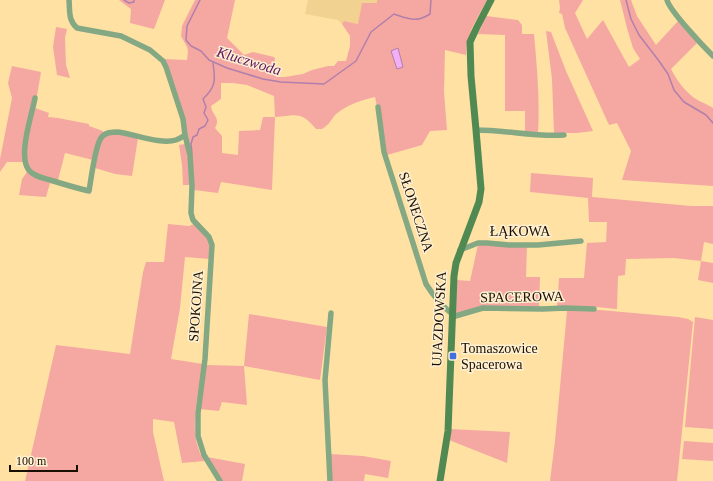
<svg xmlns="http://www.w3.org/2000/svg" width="713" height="481" font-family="Georgia,serif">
  <rect width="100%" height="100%" fill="#ffe1a3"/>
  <path fill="#f1d290" d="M308,0H377V3L358,24L344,21L342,24L338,20L305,14Z"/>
  <g fill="#f5a8a1" fill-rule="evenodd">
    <path d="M119,0H165L154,29L130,23L131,9Z"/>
    <path d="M195,0H235L227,38L244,55L253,52L274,57L275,59L272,74L277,77H285L303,74L312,70L328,66H334L338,61H346L350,46V36L342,24L344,21L358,24L362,3H377V0H487L472,28L467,42L466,55L445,50L444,92L447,130L430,131L422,145L387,155L375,97C361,100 346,105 335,115C331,120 329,125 322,129H316C301,111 297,115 275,117L272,190L221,182L218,193L194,190L190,145L183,113L163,59L187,60L188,51L187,47L181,36L182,26ZM221,83H233L247,85L274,96L275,117H263L260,130L239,131L238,155L222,153V136L215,128C221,117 212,116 211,106L221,99Z"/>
    <path d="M559,0H583L575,13L587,39L603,20L629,67L640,59L633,48L627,28L620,0H631L637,16L656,45L679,20L697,43L671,69C676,79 684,90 693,97C698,101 707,104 713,108V186L622,180L631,151L617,123L609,125L565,28L562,14L559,13L560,8Z"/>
    <path d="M486,16L518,20L522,25V34H534C537,67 540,100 538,133H525V111H505V35L478,34Z"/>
    <path d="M56,27L67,29L65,38L66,65L70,78L57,75L53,47Z"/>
    <path d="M546,31L551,32L566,71L593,131L577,133H554L552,79Z"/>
    <path d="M12,66L41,72L35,108L49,113L48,117L58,118L89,124V126L103,131L97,143L93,160L65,153L57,184L50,183L46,197L19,195L22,179L27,172L24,162H7L0,172V159L12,98L8,83Z"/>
    <path d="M117,133L138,138L132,176L115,174L95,168L100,142L106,135Z"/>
    <path d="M185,144L187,149L191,185H183L182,165L179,145Z"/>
    <path d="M531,173L593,178L592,197L691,206H713V244L704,242L701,261L713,263V283L698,280L701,261L674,258L626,259L625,275L618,276L617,309L596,307H557L559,278H584L587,243L606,242L607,222H589L588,198L530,192Z"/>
    <path d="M168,224L189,226L194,224L208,238L211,245L210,259L185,257L180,308L171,359L203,364C199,387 190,427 198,447C199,452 202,457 205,461L182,463L174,422L153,419V432L164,481H25L56,345L130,354L143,272L146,262H164Z"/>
    <path d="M478,245L527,247L526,277H540L539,308L483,307L455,314L457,280L470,281Z"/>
    <path d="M572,310H600L678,317L688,319L693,322L677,481H550L555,441L567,311Z"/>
    <path d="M249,314L327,327L320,380L244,366L247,405L222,402L219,411L200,409L206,365L244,366Z"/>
    <path d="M695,317L713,320V429L685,427Z"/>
    <path d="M450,429L510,432L507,463L449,440Z"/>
    <path d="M684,441L713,443V461L682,459Z"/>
    <path d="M330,454L363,456L391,461L388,478L365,474L364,481H332Z"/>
    <path d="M207,457L245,464L242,481H222Z"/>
  </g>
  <path fill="#f2aff5" stroke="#b17fac" d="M398,48L403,67L397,69L391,51Z"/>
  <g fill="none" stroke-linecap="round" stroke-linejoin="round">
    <g stroke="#b17fac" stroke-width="1.5">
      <path d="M124,0L129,3L134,2V0"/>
      <path d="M200,0L187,26L186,40L191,46L201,51L209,60L227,68L263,79L281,82L324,84L356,61L371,32L394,14C409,19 416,23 430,14L431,0"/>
      <path d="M626,0L631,19L639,35L659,61L668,74L674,90L684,102L706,115L713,123"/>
      <path d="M192,153L191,144L193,137L197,135L199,129L205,126L208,120L204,113L206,107L203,99C217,86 215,79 213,63"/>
    </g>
    <g stroke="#83a883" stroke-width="5.5">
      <path d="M69,0C70,11 68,20 77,28L121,36L150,50L163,61L166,67L183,119L185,135L190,155L192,186L191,213L193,220L209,237L212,245L205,359L198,413V436L204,455L220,481"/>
      <path d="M667,0C670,11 703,46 713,56"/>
      <path d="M35,98C32,115 15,162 32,173C37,177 44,178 50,180C63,184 76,188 89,191C91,180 95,146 101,138C105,132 112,132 118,132C134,134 161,145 176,140C179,139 182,137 185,135"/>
      <path d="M378,107L384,152L426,284C434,297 440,304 452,314"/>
      <path d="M476,130C506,130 535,137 564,135"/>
      <path d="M460,250L478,243H487L509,245H538L581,241"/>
      <path d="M452,317L476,310L483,308L543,309L565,308L594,309"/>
      <path d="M330,481L325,380L331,313"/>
    </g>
    <path stroke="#518953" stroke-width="7" d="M440,481L448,431L454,276L456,263L479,202L481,189L476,130L471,76L470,42L477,27L491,0"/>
  </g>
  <rect fill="#426fe0" stroke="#fff0d2" stroke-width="1.5" x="449" y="352" width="8" height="8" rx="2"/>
  <g text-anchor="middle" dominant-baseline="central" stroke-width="3" stroke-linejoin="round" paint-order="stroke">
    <g font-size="14" fill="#190f00" stroke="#fff0d2">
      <text transform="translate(416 212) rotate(72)">SŁONECZNA</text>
      <text x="520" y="231">ŁĄKOWA</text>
      <text transform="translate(522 297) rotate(-1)">SPACEROWA</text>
      <text transform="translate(196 306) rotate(-86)">SPOKOJNA</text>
      <text transform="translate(439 319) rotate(-87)">UJAZDOWSKA</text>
    </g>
    <g font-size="14" fill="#190f00" stroke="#fff0d2" text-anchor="start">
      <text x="461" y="348">Tomaszowice<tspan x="461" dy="16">Spacerowa</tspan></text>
    </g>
    <g font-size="15" font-style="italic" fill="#5e1564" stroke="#fff0d2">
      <text transform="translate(249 61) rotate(17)">Kluczwoda</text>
    </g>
  </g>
  <path d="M10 465v6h67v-6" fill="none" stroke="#190f00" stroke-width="2"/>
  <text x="16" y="465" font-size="12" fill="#190f00" stroke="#fff0d2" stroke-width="3" paint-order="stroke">100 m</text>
</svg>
